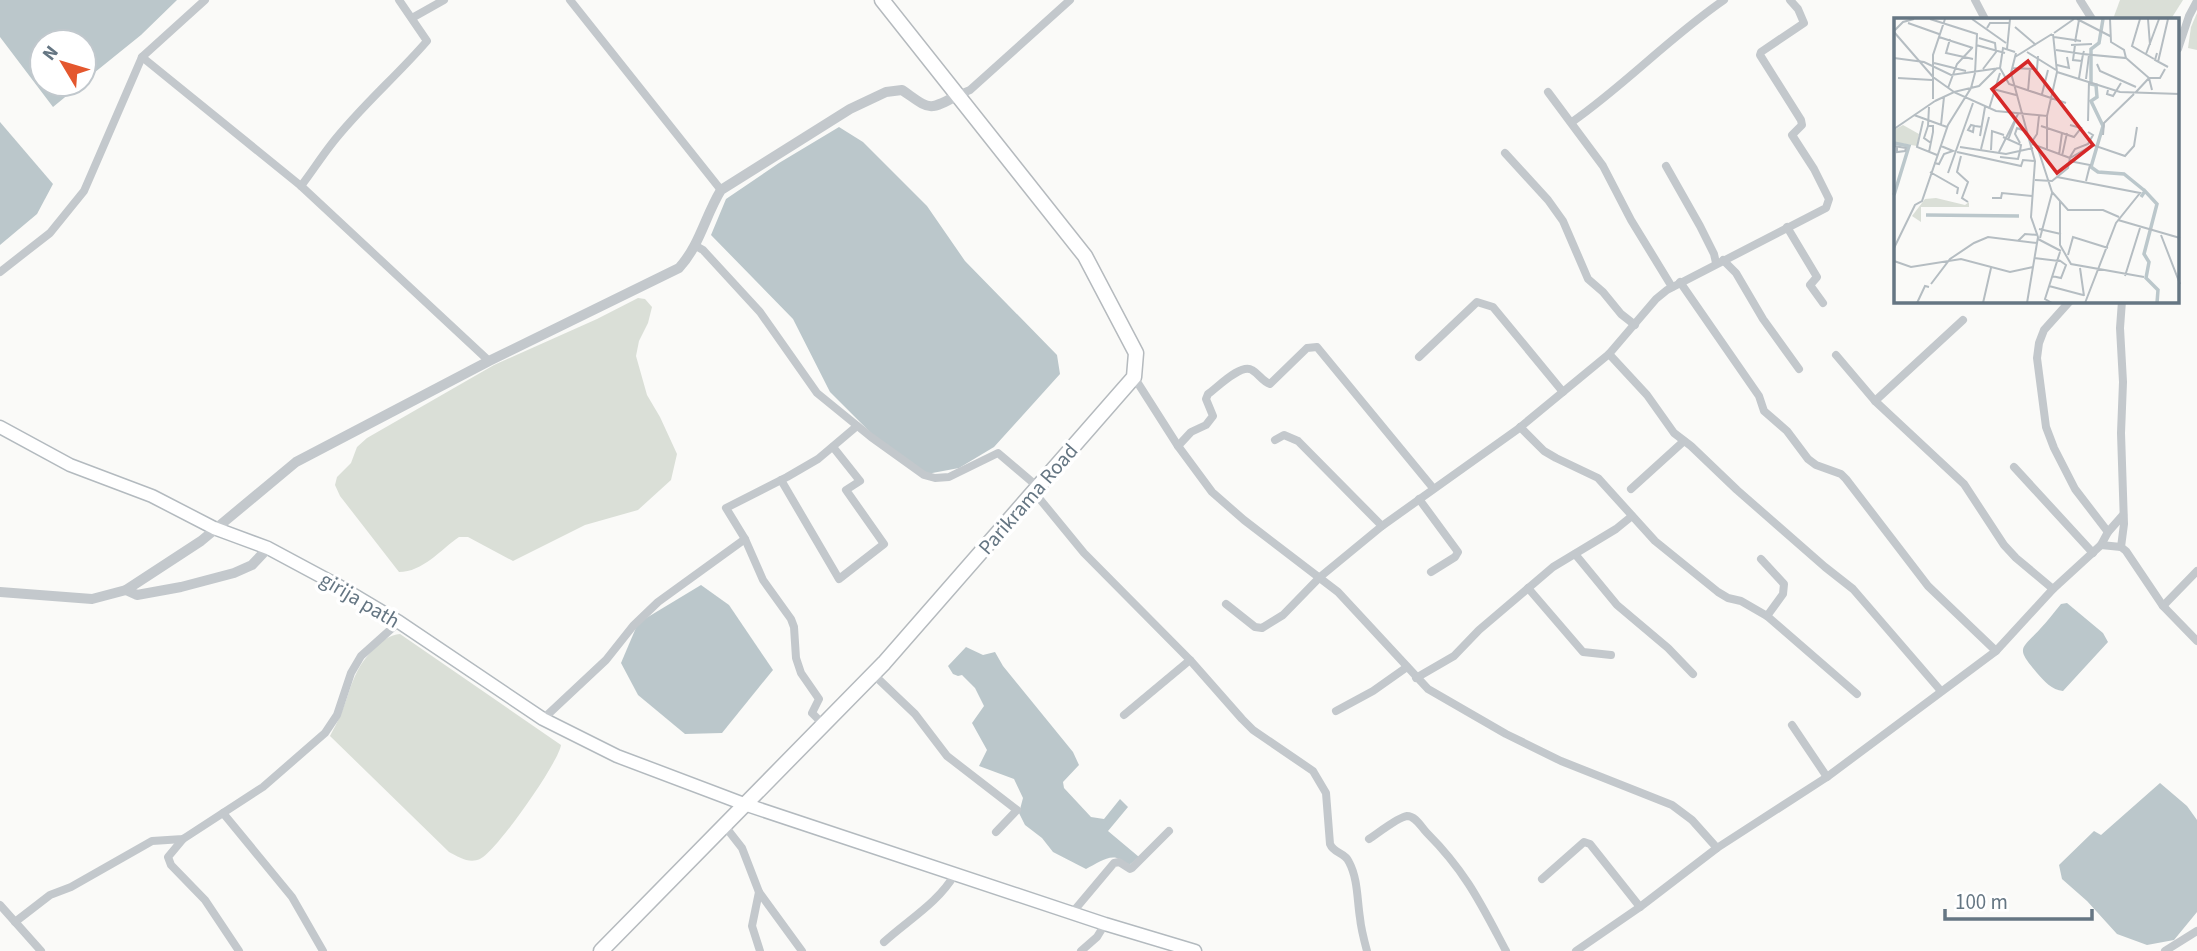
<svg xmlns="http://www.w3.org/2000/svg" width="2197" height="951" font-family="'Source Sans 3',sans-serif">
  <rect width="100%" height="100%" fill="#fafaf8"/>
  <g fill="#dadfd7">
    <path d="M2120,0H2183L2171,19H2113Z"/>
    <path d="M2197,13V50L2188,48L2191,27Z"/>
    <path d="M638,298L645,299L652,307L648,323L639,341L636,356L647,395L660,417L677,454L671,480L638,510L585,525L513,561L468,537H459C440,550 423,572 399,572L340,496L335,485L337,477L351,463L357,447L367,438L494,365L597,319Z"/>
    <path d="M400,634L561,745C559,762 496,852 480,859C469,864 459,857 449,852L330,736C333,730 337,723 340,716C352,689 352,669 376,647C383,640 390,635 400,634Z"/>
  </g>
  <g fill="#bbc7cb">
    <path d="M0,0H177L141,35L84,81V42H42V84H81L53,107L0,37Z"/>
    <path d="M0,122L53,184L37,214L0,245Z"/>
    <path d="M839,127L863,142L927,206L965,261L1057,355L1060,374L994,447L959,468L927,474L890,452L830,392L793,319L711,235L726,199L779,163Z"/>
    <path d="M701,585L729,605L773,670L722,733L685,734L638,695L621,663L638,623Z"/>
    <path d="M2067,603L2103,633L2108,642L2063,691C2052,690 2044,681 2037,673C2015,647 2021,650 2040,629C2048,621 2054,612 2061,604Z"/>
    <path d="M966,647L983,655L995,652L1003,666L1073,752L1079,765L1063,782L1064,788L1091,817L1104,819L1120,799L1128,807L1108,831L1139,857L1128,866C1114,849 1101,862 1086,869L1053,852L1042,838L1025,825L1019,813L1023,798L1014,779L979,766L987,750L972,723L984,706L975,688L962,675L958,676L953,674L948,666Z"/>
    <path d="M2160,783L2187,806L2197,820V912L2174,940L2147,945L2117,934L2087,901L2062,879L2059,865L2094,831L2101,835Z"/>
  </g>
  <g fill="none" stroke-linecap="round" stroke-linejoin="round">
    <defs>
      <path id="secondary" d="M0,427L70,465L152,496L214,528L268,548L337,585L399,622L543,719L617,756L744,804L1105,924L1195,951"/>
      <path id="primary" d="M601,951L884,663L1134,377L1136,353L1085,256L882,0"/>
    </defs>
    <use href="#secondary" stroke="#b3babf" stroke-width="15"/>
    <use href="#primary" stroke="#b5babe" stroke-width="17"/>
    <g stroke="#c3c8cc" stroke-width="8">
      <path d="M570,0L721,190"/>
      <path d="M1975,0L1985,19"/>
      <path d="M2080,0L2092,19"/>
      <path d="M412,18L444,0"/>
      <path d="M2178,49L2189,16L2197,1"/>
      <path d="M142,57L301,186L489,361"/>
      <path d="M1548,92L1603,166L1631,220L1672,287"/>
      <path d="M958,95L970,90L1070,0"/>
      <path d="M1572,122C1625,85 1670,37 1724,0"/>
      <path d="M1505,153L1548,200L1563,221L1588,279L1603,292L1621,314L1635,325"/>
      <path d="M1666,166L1700,226L1714,254L1716,263"/>
      <path d="M301,186C311,173 320,159 330,146C359,108 396,77 427,41L399,0"/>
      <path d="M1787,227L1817,277L1810,285L1823,303"/>
      <path d="M696,246L703,250L760,312L817,393L871,437L924,475L935,478L949,477L998,453L1038,487"/>
      <path d="M1723,260L1736,273L1763,319L1799,369"/>
      <path d="M0,272L50,233L84,191L142,57L205,0"/>
      <path d="M1680,282L1759,396L1764,411L1787,431L1808,459L1816,465L1841,474L1846,479L1928,586L1996,651"/>
      <path d="M2070,301L2044,330L2039,343L2037,358L2046,427L2054,448L2075,489L2108,532"/>
      <path d="M1609,354L1647,395L1674,433L1691,446L1737,490L1825,567L1853,589L1941,691"/>
      <path d="M1836,355L1875,401L1964,484L2004,545L2016,558L2053,589"/>
      <path d="M1419,357L1477,302L1493,307L1563,392"/>
      <path d="M1134,377L1178,446L1212,492L1244,520L1338,592L1428,689L1506,734L1561,761L1672,805L1692,820L1717,848"/>
      <path d="M1875,401L1963,320"/>
      <path d="M1520,427L1544,451L1556,458L1598,478L1655,541L1718,592L1728,598L1741,601L1767,616L1857,694"/>
      <path d="M1275,440L1284,435L1298,441L1382,526"/>
      <path d="M1178,446L1191,432L1206,425L1213,416L1206,399L1208,394C1218,387 1241,363 1252,370C1259,374 1262,381 1270,384L1307,348L1317,347L1433,488"/>
      <path d="M2014,467L2093,553"/>
      <path d="M781,480L839,579L884,544L846,490L860,481L833,447"/>
      <path d="M1631,489L1684,441"/>
      <path d="M1034,492L1084,553L1190,660L1242,719L1253,730L1313,771L1326,793L1330,844C1334,854 1345,852 1349,862C1358,879 1357,899 1360,918C1361,929 1364,940 1367,951"/>
      <path d="M1419,499L1458,552L1455,557L1431,572"/>
      <path d="M2101,545L2108,532L2123,515"/>
      <path d="M2121,547L2124,524L2121,433L2123,382L2120,328L2122,301"/>
      <path d="M1575,554L1617,605L1668,648L1693,674"/>
      <path d="M1761,559L1784,584L1783,594L1767,616"/>
      <path d="M1528,588L1583,652L1611,655"/>
      <path d="M1226,604L1255,627L1262,628L1283,615L1320,577L1382,526L1518,429L1609,354L1656,299L1667,290L1826,208L1829,199L1814,169L1792,135L1802,125L1801,120L1760,55L1761,52L1804,23L1798,9L1790,0"/>
      <path d="M2163,606L2197,571"/>
      <path d="M873,674L915,714L947,756L1017,810L996,832"/>
      <path d="M1416,678L1454,656L1479,630L1553,567L1616,529L1632,516"/>
      <path d="M1336,711L1373,691L1407,667"/>
      <path d="M1124,715L1190,660"/>
      <path d="M543,719L606,660L633,626L658,602L745,539"/>
      <path d="M823,724L812,713L819,699L801,673L796,658L794,627L791,619L763,580L745,539L726,508L787,477L818,459L857,426"/>
      <path d="M1792,725L1827,777"/>
      <path d="M223,813L292,897L323,951"/>
      <path d="M724,825L742,848L759,892L752,926L760,951"/>
      <path d="M183,839L168,857L171,865L205,900L239,951"/>
      <path d="M1369,839C1377,834 1398,817 1407,816C1416,816 1421,827 1427,833C1466,872 1481,904 1506,951"/>
      <path d="M1542,879L1584,842L1590,844L1640,907"/>
      <path d="M759,892L802,951"/>
      <path d="M0,905L41,951"/>
      <path d="M1072,913L1114,863L1119,862L1130,869L1132,868L1169,831"/>
      <path d="M15,922L50,895L71,887L152,841L183,839L263,787L325,733L337,715L351,673L361,656L399,622"/>
      <path d="M884,942C908,920 938,903 955,874"/>
      <path d="M1081,951L1097,937L1105,924"/>
      <path d="M1576,951L1640,907L1717,848L1827,777L1996,651L2053,589L2101,545L2121,547L2126,551L2163,606L2197,641"/>
      <path d="M2165,951L2197,931"/>
    </g>
    <g stroke="#c3c8cc" stroke-width="10">
      <path d="M126,590L137,595L181,587L234,573L252,565L268,548"/>
      <path d="M0,592L92,599L126,590L201,541L296,462L489,361L679,268C700,245 705,216 721,190L850,109L886,92L902,90C930,109 927,112 958,95"/>
    </g>
    <use href="#secondary" stroke="#fff" stroke-width="12"/>
    <use href="#primary" stroke="#fff" stroke-width="14"/>
  </g>
  <g text-anchor="middle" dominant-baseline="central" stroke-width="7" stroke-linejoin="round" paint-order="stroke">
    <g font-size="21" fill="#657683" stroke="#fff">
      <text transform="translate(1028 499) rotate(-49)">Parikrama Road</text>
      <text transform="translate(360 600) rotate(31)">girija path</text>
    </g>
  </g>
  <g transform="translate(1894 18)">
    <rect width="285" height="285" fill="#fafaf8"/>
    <path d="M9,107L25,116L23,128L0,124V112ZM42,180L71,187L75,184V189H27V204L18,198L31,181Z" fill="#dadfd7"/>
    <path fill="none" stroke="#bbc7cb" stroke-width="3.5" d="M209,1L205,25L197,31V66L202,67L203,79L197,83L209,108L197,149L204,154L230,156L251,173M0,125L15,128L0,177M247,179L251,173L263,186L250,236L255,244L252,260L264,272L263,285M32,197L125,198"/>
    <path fill="none" stroke="#b5bdc2" stroke-width="2" d="M78,1L112,25M183,1L216,18M246,1L238,28L260,41M254,1L256,27M14,5L45,16M121,9L142,27M93,10L96,5H115M0,13L9,4L20,1M0,14L39,59L60,74L85,68L103,50M160,15L180,1M45,19L79,30M160,19L187,23M85,20L101,25L102,34L89,51M56,21L52,35L79,41M181,24L185,2M82,27L111,35M177,27L198,26M181,27L179,42L188,43M113,31L116,1M162,32L189,36L185,60M190,33L189,36L232,40L230,32L217,24L216,1M133,34L162,52M122,35L117,55L141,143L137,199L144,219L133,285M263,35L261,42L274,49M252,36L265,1M121,39L158,16M0,40L30,44L57,57L106,50M232,40L255,60L242,74M264,44L274,1M40,45L72,53M203,46L206,53L242,69M163,47L175,50L173,39M106,50L115,66L172,85M106,50L109,30L121,34M118,50L143,51L144,38M163,54L226,74L286,76M4,60L38,62M192,61L195,37M54,70L63,46L78,30M99,71L122,77M214,72L213,76L219,78L227,65M258,72L255,60H266L271,51M134,73L136,50M148,76L154,52M39,81V37L51,1M41,83L60,74L102,93L153,98L163,54L159,16M95,91L106,55M20,97L53,109M29,103L23,129L43,137M194,103L195,63M47,107L50,79M80,107L79,114L74,112L77,107L81,108L88,109M34,108L30,120L37,125M147,108L180,119L187,110L176,107M0,111L41,83M209,117L210,105L240,76M86,118L91,89M114,122L122,101M126,125L121,116L123,110L131,113M137,125L143,116L145,98M138,126L176,140L174,150L158,163L141,162M0,128L12,130L11,133L3,134V129M66,129L112,136L139,130M87,131L95,99M144,131L158,174L174,192H209L225,199M97,132L98,113L110,117M153,133V98M35,134L39,114V108H34L35,89M63,134L127,148L129,142L141,143M105,134L124,96M165,137L168,115M67,138L63,154L74,164L68,180L74,184M168,138L173,115M106,139L124,141L126,133L127,127L109,119M176,139L181,131L194,126L199,117L194,114M176,140L199,127L231,138L240,128L243,109M175,143L196,147L192,163M40,145L45,146L50,136L59,133L47,128M36,154L64,170L63,176M54,155L79,85M163,159L246,175L222,205L191,285M98,180H107L108,175L138,178M166,183V227L177,246L250,259M224,202L286,220M145,211L167,216M267,217L286,266M146,220L158,175M144,221L167,233M124,223L131,216L144,217M0,230L21,187L28,183L54,107L77,70L81,55L83,16L36,1M174,237L179,219L214,230M140,240L165,243M0,243L17,249L67,241L116,254L139,249M186,250L190,278M158,258L167,260L172,247L165,242M231,258L246,210M37,266L56,241L80,225L94,219L143,225M155,268L189,277M23,285L31,268L35,269M89,285L97,250M158,285L151,281L166,234"/>
    <path fill="#d62828" fill-opacity="0.15" stroke="#d62828" stroke-width="3.5" d="M134,43L199,127L163,155L98,71Z"/>
    <rect width="285" height="285" fill="none" stroke="#657683" stroke-width="3.5"/>
  </g>
  <g transform="translate(63 63) rotate(308)"><circle r="33" fill="#ffffff" stroke="#c1c8cd" stroke-width="2"/>
  <path d="M0-5L12 26L0 18L-12 26Z" fill="#e4572e"/>
  <text y="-10" font-size="19" font-weight="bold" text-anchor="middle" fill="#657683">N</text>
  </g>
  <path d="M1945 909v10h147v-10" fill="none" stroke="#657683" stroke-width="3.5"/>
  <text x="1955" y="909" font-size="21" fill="#657683" stroke="#ffffff" stroke-width="5" paint-order="stroke">100 m</text>
</svg>
